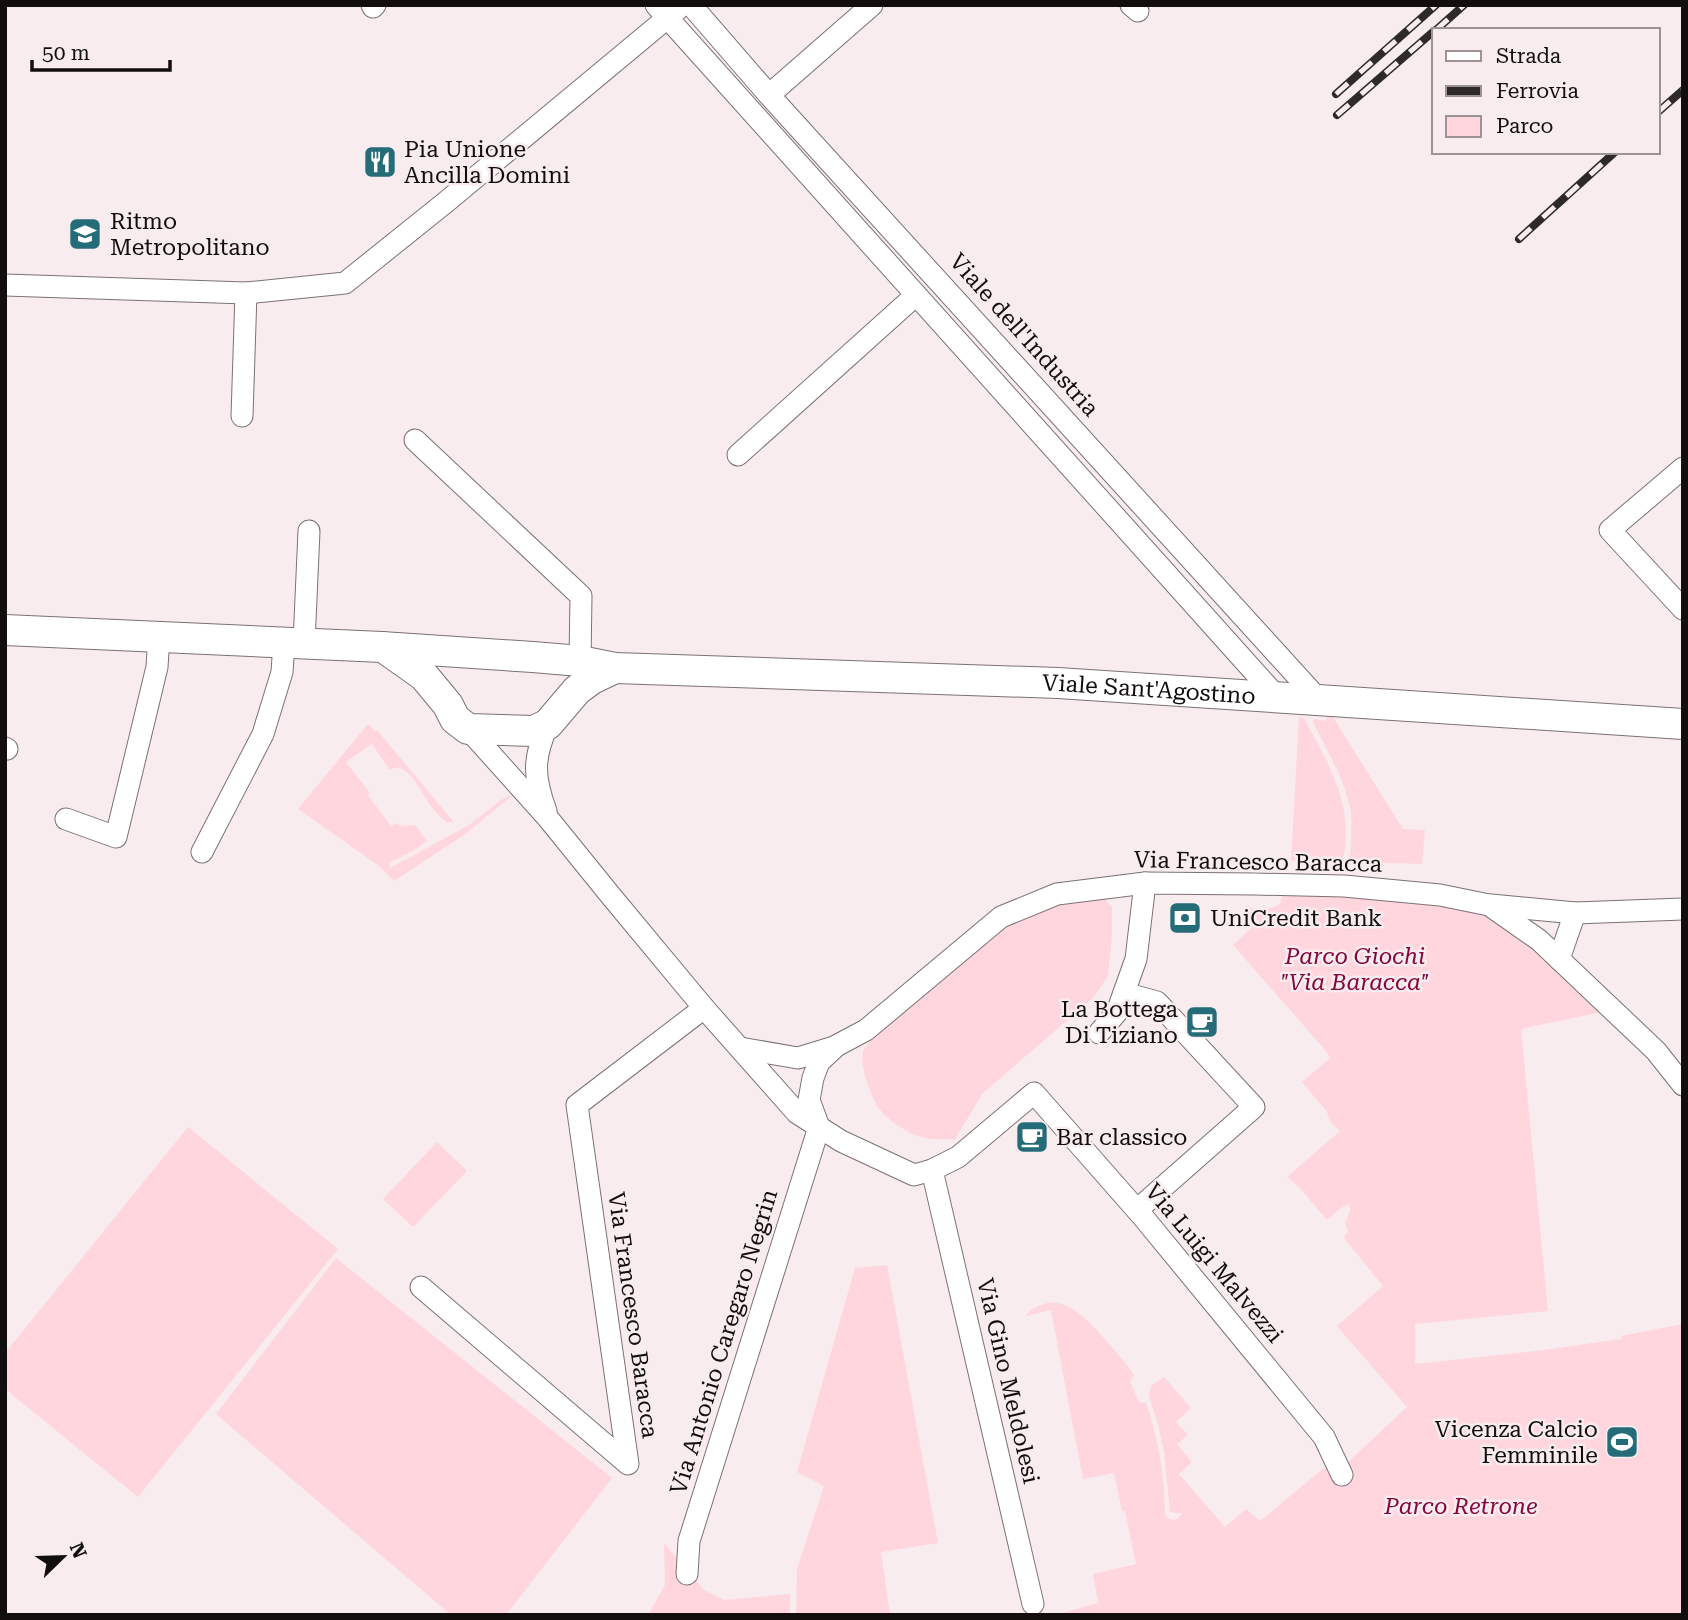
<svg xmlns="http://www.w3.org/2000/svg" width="1688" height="1620" font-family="'Roboto Serif',serif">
  <rect width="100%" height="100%" fill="#f8ecee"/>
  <g fill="#ffd6dd">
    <path d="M1299,717H1303C1323,753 1347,793 1346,836C1345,846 1346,853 1340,862L1291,861Z"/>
    <path d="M1327,717H1333L1403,829L1425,830L1422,864L1352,862L1350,857C1351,843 1352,828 1351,813C1346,781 1327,751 1313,722L1315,719L1326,721Z"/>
    <path d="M368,724L375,731L377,730L453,821L448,823C428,812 419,777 402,769C396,766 395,768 390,770L372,744L346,762L370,793L368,795L391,826L397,823L402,826L415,825L427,841L411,852L389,863L390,868L469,825L501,800L514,794L464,835L394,881L379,866L298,809Z"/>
    <path d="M1284,892L1450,898L1504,922L1601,1012L1521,1029L1548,1311L1415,1324V1364L1544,1350L1621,1339V1336L1683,1324V1615H1055L1098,1603L1093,1574L1136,1564L1125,1511H1122L1114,1473L1083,1479L1051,1310L1025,1316C1054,1286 1082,1313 1102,1336C1114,1349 1124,1361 1134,1375L1130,1382L1139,1402L1146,1403C1158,1438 1165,1477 1165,1514C1167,1519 1171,1521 1177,1519L1182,1514L1170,1512L1164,1452L1158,1424L1149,1397L1151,1386L1164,1377L1191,1408L1176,1422L1188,1435L1177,1444L1192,1462L1179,1474L1225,1527L1246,1509L1260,1521L1325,1467L1335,1474L1407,1407L1337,1326L1383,1286L1344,1238L1348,1231L1345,1223L1350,1212V1204L1342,1207L1327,1220L1299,1187L1287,1177L1340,1131L1330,1122L1327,1112L1302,1082L1330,1058L1326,1051L1233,945L1259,921L1249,908L1266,910L1280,904Z"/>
    <path d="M1093,895L1105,899L1112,907V934L1108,976L1093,998L983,1093L955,1139C942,1140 929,1140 917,1136C903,1130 883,1117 876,1104C869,1090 860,1067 863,1052C868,1033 989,936 1012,922C1034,908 1068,900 1093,895Z"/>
    <path d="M188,1127L338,1249L138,1497L5,1389V1353Z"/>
    <path d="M437,1142L467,1171L413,1227L383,1199Z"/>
    <path d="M336,1258L612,1478L506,1615H451L216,1414Z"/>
    <path d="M887,1265L938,1543L881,1552L890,1615H796L797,1569L824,1486L797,1472L855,1268Z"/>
    <path d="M664,1543L704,1590L724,1600L790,1594V1615H648L665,1585Z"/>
  </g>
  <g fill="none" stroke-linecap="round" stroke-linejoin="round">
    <defs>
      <g id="street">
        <path d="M372,5L373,7L375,5"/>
        <path d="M656,5L1277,697"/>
        <path d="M691,5L769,95L1319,700"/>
        <path d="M1131,5L1138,11"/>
        <path d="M769,95L872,5"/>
        <path d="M5,285L246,293L345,283L446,202L678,9"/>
        <path d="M242,416L246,293"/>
        <path d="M415,440L581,596L580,661"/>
        <path d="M738,455L916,295"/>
        <path d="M1683,468L1610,530L1683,609"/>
        <path d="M304,643L309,531"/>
        <path d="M468,729L547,817L611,896L704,1008L797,1113L841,1141L914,1175L932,1170L958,1157L1034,1093L1143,1217L1324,1437L1342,1475"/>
        <path d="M5,748L7,749"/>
        <path d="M546,811C533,776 533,758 548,724"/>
        <path d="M66,819L116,837L157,667L159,636"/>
        <path d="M202,852L263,734L282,672L284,643"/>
        <path d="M1491,905L1575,913L1559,959"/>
        <path d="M1575,913L1683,909"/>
        <path d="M1124,993L1157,1002L1254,1107L1137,1210"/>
        <path d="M1099,1033L1117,1012L1136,959L1145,883"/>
        <path d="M740,1048L798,1058L834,1047L866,1030L1001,917L1057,894L1145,883L1255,884L1344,886L1440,895L1489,905L1539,940L1656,1051L1683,1085"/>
        <path d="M819,1127L809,1100L813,1078L819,1062L834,1048"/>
        <path d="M932,1170L1033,1604"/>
        <path d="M421,1287L628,1464L577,1105L704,1008"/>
        <path d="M687,1574L689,1541L819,1127"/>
      </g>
      <g id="secondary">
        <path id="s1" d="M5,630L382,647L533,657L580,661L615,668L1058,683L1683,724"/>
        <path d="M383,647L424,676L448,705L455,719L468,729L534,731L548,724L577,690L592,679L615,668"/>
      </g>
    </defs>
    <use href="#street" stroke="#7b7173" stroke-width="23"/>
    <use href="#secondary" stroke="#7b7173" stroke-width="32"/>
    <use href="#street" stroke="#fff" stroke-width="21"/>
    <use href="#secondary" stroke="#fff" stroke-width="30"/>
    <defs>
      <g id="rail">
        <path d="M1436,30L1464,5"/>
        <path d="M1336,94L1436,5"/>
        <path d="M1658,112L1683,90"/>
        <path d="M1337,115L1434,31"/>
        <path d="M1519,239L1615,152"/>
      </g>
    </defs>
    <use href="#rail" stroke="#2f2a2a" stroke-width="8"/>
    <use href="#rail" stroke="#f8ecee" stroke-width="5" stroke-dasharray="16" stroke-linecap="butt"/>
  </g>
  <defs>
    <symbol id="restaurant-square" viewBox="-11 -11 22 22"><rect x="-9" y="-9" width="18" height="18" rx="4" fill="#246d78" stroke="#f8ecee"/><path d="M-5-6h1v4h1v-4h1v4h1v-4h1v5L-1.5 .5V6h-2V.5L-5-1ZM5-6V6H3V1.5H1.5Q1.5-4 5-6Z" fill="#fff"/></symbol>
    <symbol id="school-square" viewBox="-11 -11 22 22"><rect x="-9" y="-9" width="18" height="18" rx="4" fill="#246d78" stroke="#f8ecee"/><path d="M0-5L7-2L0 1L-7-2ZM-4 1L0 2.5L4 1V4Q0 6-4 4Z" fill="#fff"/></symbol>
    <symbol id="bank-square" viewBox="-11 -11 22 22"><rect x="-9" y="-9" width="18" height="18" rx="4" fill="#246d78" stroke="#f8ecee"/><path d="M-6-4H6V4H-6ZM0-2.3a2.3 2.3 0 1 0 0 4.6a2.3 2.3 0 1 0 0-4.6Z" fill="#fff"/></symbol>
    <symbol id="cafe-square" viewBox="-11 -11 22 22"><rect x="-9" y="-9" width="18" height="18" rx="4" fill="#246d78" stroke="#f8ecee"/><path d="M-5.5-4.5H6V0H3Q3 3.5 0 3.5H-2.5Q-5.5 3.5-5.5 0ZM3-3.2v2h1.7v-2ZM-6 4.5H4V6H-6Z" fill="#fff"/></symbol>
    <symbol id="stadium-square" viewBox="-11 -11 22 22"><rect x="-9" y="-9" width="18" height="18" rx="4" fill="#246d78" stroke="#f8ecee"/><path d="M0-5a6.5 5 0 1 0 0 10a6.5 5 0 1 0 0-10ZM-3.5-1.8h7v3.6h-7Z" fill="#fff"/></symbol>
  </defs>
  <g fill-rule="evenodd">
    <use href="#restaurant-square" x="361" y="143" width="38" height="38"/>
    <use href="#school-square" x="66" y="215" width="38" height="38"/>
    <use href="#bank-square" x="1166" y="899" width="38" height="38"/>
    <use href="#cafe-square" x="1183" y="1003" width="38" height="38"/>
    <use href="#cafe-square" x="1013" y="1118" width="38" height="38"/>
    <use href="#stadium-square" x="1603" y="1423" width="38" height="38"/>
  </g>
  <g text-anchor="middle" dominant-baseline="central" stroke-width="5" stroke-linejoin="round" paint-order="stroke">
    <g font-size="23" fill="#120e0e" stroke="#f8ecee" text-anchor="start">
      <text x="404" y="149">Pia Unione<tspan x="404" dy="26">Ancilla Domini</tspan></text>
      <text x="110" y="221">Ritmo<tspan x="110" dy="26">Metropolitano</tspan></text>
      <text x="1210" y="918">UniCredit Bank</text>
      <text x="1178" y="1009" text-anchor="end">La Bottega<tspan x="1178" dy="26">Di Tiziano</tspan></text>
      <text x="1056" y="1137">Bar classico</text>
      <text x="1598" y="1429" text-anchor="end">Vicenza Calcio<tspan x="1598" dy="26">Femminile</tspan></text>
    </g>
    <g font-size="23" fill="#120e0e" stroke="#f8ecee">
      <text transform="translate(1024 335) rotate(48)">Viale dell'Industria</text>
      <text stroke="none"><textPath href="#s1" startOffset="1146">Viale Sant'Agostino</textPath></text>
      <text transform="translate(1258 862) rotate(1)">Via Francesco Baracca</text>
      <text transform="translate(1214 1263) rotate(50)">Via Luigi Malvezzi</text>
      <text transform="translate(633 1315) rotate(82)">Via Francesco Baracca</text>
      <text transform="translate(724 1342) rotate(-73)">Via Antonio Caregaro Negrin</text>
      <text transform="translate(1008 1381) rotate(77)">Via Gino Meldolesi</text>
    </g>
    <g font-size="23" font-style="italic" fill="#84063c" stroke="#f8ecee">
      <text x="1355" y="956">Parco Giochi<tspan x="1355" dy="26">"Via Baracca"</tspan></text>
      <text x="1461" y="1506">Parco Retrone</text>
    </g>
  </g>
  <rect width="1688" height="1620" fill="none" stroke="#120e0e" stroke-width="14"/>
  <rect x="1432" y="28" width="228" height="126" fill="#f8ecee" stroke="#9c9394" stroke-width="2"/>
  <rect x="1446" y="51" width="35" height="10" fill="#ffffff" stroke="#9c9394" stroke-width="2"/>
  <text x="1496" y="63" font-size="21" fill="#120e0e">Strada</text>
  <rect x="1446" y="86" width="35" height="10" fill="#2f2a2a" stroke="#9c9394" stroke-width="2"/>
  <text x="1496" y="98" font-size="21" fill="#120e0e">Ferrovia</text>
  <rect x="1446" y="116" width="35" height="21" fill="#ffd6dd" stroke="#9c9394" stroke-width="2"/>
  <text x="1496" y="133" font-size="21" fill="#120e0e">Parco</text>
  <g transform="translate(63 1557) rotate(67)" stroke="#f8ecee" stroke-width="5" paint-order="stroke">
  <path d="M0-5L12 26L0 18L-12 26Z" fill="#120e0e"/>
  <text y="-10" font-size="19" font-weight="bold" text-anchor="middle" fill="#120e0e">N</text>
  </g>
  <path d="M32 60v10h138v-10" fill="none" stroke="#120e0e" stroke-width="3.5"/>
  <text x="42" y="60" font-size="21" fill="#120e0e" stroke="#f8ecee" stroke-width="5" paint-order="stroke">50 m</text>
</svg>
